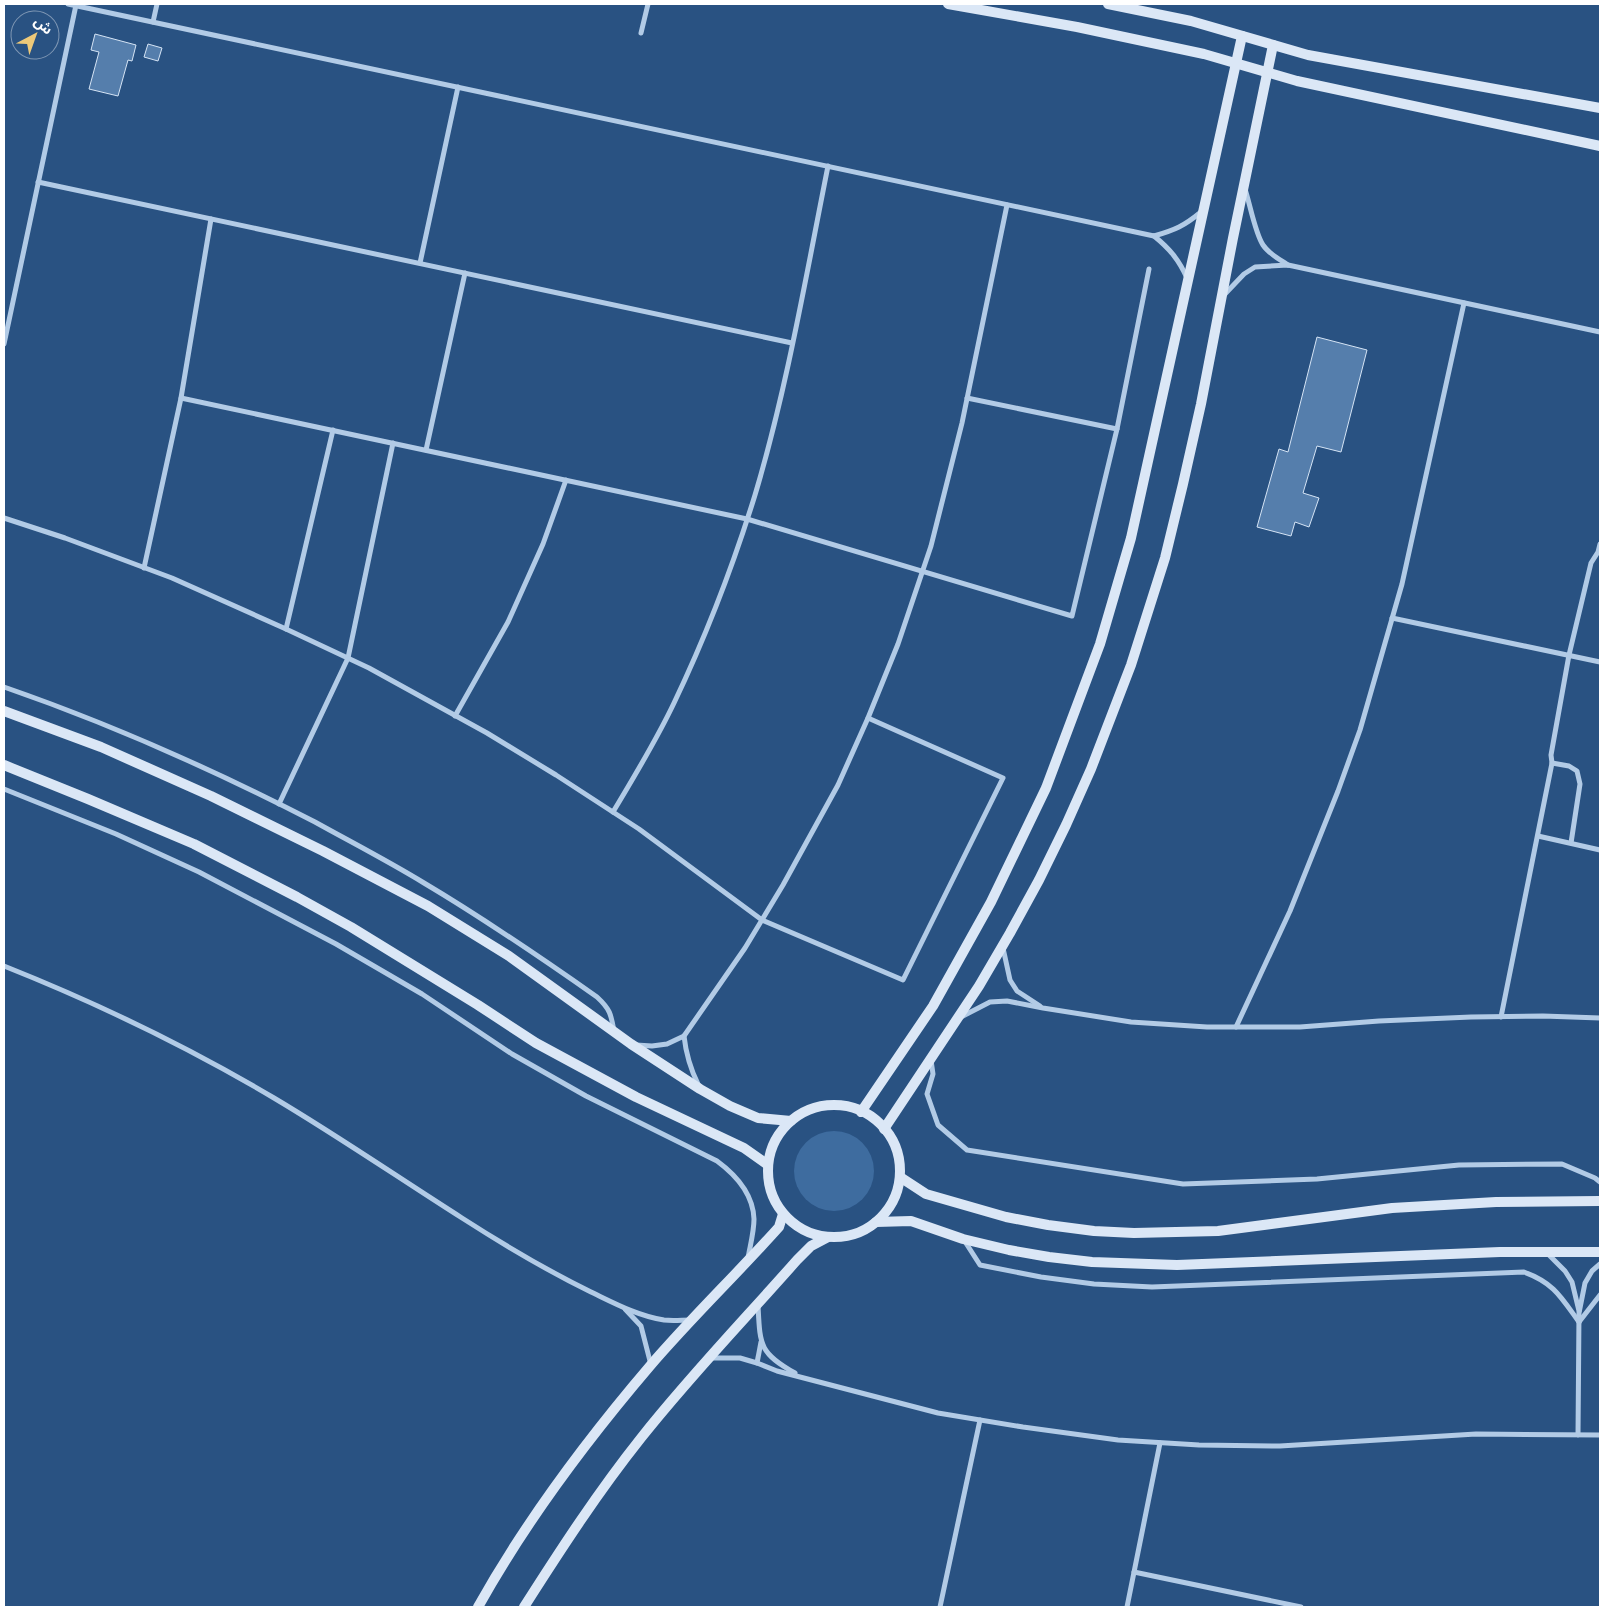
<svg xmlns="http://www.w3.org/2000/svg" width="1604" height="1611" font-family="Cabin,'Noto Sans Arabic',sans-serif">
  <rect width="100%" height="100%" fill="#295282"/>
  <circle fill="#3e6c9f" cx="834" cy="1171" r="40"/>
  <g fill="#557eac" stroke="#d5e4f5">
    <path d="M95,34L136,45L132,61L128,60L118,96L89,89L99,52L91,50Z"/>
    <path d="M148,44L162,48L158,61L144,57Z"/>
    <path d="M1317,337L1367,350L1341,452L1317,446L1303,493L1319,498L1309,527L1295,522L1291,536L1257,527L1279,449L1288,452Z"/>
  </g>
  <g fill="none" stroke-linecap="round" stroke-linejoin="round">
    <g stroke="#b2cbe6" stroke-width="5">
      <path d="M68,4L1154,236C1175,230 1184,226 1201,212"/>
      <path d="M153,22L157,4"/>
      <path d="M641,33L648,4"/>
      <path d="M38,182L792,343"/>
      <path d="M1245,189C1250,204 1255,233 1263,245C1269,254 1279,259 1288,265"/>
      <path d="M1154,236C1170,249 1179,260 1187,278"/>
      <path d="M420,263L458,87"/>
      <path d="M1224,295L1244,274L1255,267L1288,265L1600,332"/>
      <path d="M4,344L76,5"/>
      <path d="M181,398L747,519L1072,616L1117,429L1149,269"/>
      <path d="M967,398L1117,429"/>
      <path d="M426,450L465,273"/>
      <path d="M4,518L65,538L172,578L286,629L369,668L487,733L556,775L639,829L762,920L903,980L1003,778L868,718"/>
      <path d="M144,568L181,398L211,219"/>
      <path d="M1392,618L1600,662"/>
      <path d="M286,629L333,430"/>
      <path d="M4,687C111,724 214,770 315,822C351,842 388,861 424,883C483,918 540,957 597,997C610,1009 611,1014 614,1031"/>
      <path d="M455,716L508,622L543,544L566,480"/>
      <path d="M1552,763L1569,766L1577,771L1580,784L1571,843"/>
      <path d="M4,789L116,834L199,872L336,944L422,994L512,1054L586,1096L717,1161C736,1175 753,1193 754,1219C754,1232 750,1246 748,1258"/>
      <path d="M279,804L348,658L393,443"/>
      <path d="M613,812C634,777 656,741 674,703C706,636 733,566 755,495C787,388 806,276 828,166"/>
      <path d="M1538,836L1600,850"/>
      <path d="M1003,948L1010,980L1017,991L1040,1006"/>
      <path d="M4,966C97,1003 188,1047 274,1098C338,1136 399,1178 462,1218C504,1245 546,1270 591,1292C614,1303 638,1316 664,1320C673,1321 682,1320 691,1320"/>
      <path d="M961,1017L990,1002L1007,1001L1043,1008L1131,1022L1207,1027H1300L1379,1021L1471,1017L1543,1016L1600,1018"/>
      <path d="M1501,1017L1552,763L1551,755L1569,655L1591,563L1598,552L1600,544"/>
      <path d="M1236,1027L1290,911L1338,791L1360,730L1402,584L1464,303"/>
      <path d="M684,1036C686,1054 690,1068 698,1084"/>
      <path d="M636,1045L652,1046L667,1044L684,1036L745,948L783,885L838,785L868,718L898,644L931,546L962,423L1007,205"/>
      <path d="M931,1060L933,1074L927,1094L938,1125L967,1150L1183,1184L1317,1179L1459,1165L1562,1164L1595,1178L1600,1182"/>
      <path d="M964,1240L980,1265L1041,1277L1094,1284L1152,1287L1524,1272C1554,1283 1561,1297 1579,1322"/>
      <path d="M1548,1254L1565,1271L1572,1282L1579,1311"/>
      <path d="M758,1305C760,1345 759,1353 795,1373"/>
      <path d="M625,1309L641,1326L651,1365"/>
      <path d="M1579,1322L1600,1295"/>
      <path d="M710,1358H740L757,1363L777,1371L938,1413L1023,1427L1118,1440L1199,1445L1280,1446L1476,1434L1600,1435"/>
      <path d="M757,1363L761,1342"/>
      <path d="M1578,1435L1579,1313L1585,1283L1592,1271L1600,1264"/>
      <path d="M1134,1572L1301,1607"/>
      <path d="M940,1607L980,1420"/>
      <path d="M1127,1607L1160,1443"/>
    </g>
    <g stroke="#dbe7f6" stroke-width="10">
      <path d="M948,4L1077,27L1204,54L1297,81L1600,146"/>
      <path d="M1108,4L1191,21L1308,55L1600,108"/>
      <path d="M4,711L101,747L211,796L323,851L428,906L509,956L631,1044L700,1089L730,1106L758,1118L791,1121"/>
      <path d="M4,765L88,799L194,844L297,897L351,927L478,1005L536,1043L636,1097L744,1148L768,1165"/>
      <circle cx="834" cy="1171" r="66"/>
      <path d="M861,1112L933,1006L991,902L1046,788L1100,644L1131,538L1242,36"/>
      <path d="M884,1129L979,986L1010,933L1039,880L1066,825L1091,769L1131,665L1165,558L1183,484L1201,404L1233,238L1273,45"/>
      <path d="M900,1177L926,1194L1006,1217L1048,1225L1094,1231L1134,1233L1218,1231L1392,1208L1496,1202L1600,1201"/>
      <path d="M876,1222L911,1221L963,1239L1009,1250L1049,1257L1092,1262L1177,1265L1500,1252H1600"/>
      <path d="M478,1607C526,1521 586,1441 650,1366C691,1318 737,1274 779,1227L783,1214"/>
      <path d="M524,1607C561,1549 598,1492 641,1438C690,1376 745,1319 797,1260L811,1246L828,1237"/>
    </g>
  </g>
  <rect width="1604" height="1611" fill="none" stroke="#ffffff" stroke-width="10"/>
  <g transform="translate(35 35) rotate(41)"><circle r="24" fill="#295282" stroke="#7f97b4"/>
  <path d="M0-4L9 19L0 12L-9 19Z" fill="#edc979"/>
  <text y="-8" font-size="14" font-weight="bold" text-anchor="middle" fill="#ffffff">ش</text>
  </g>
</svg>
